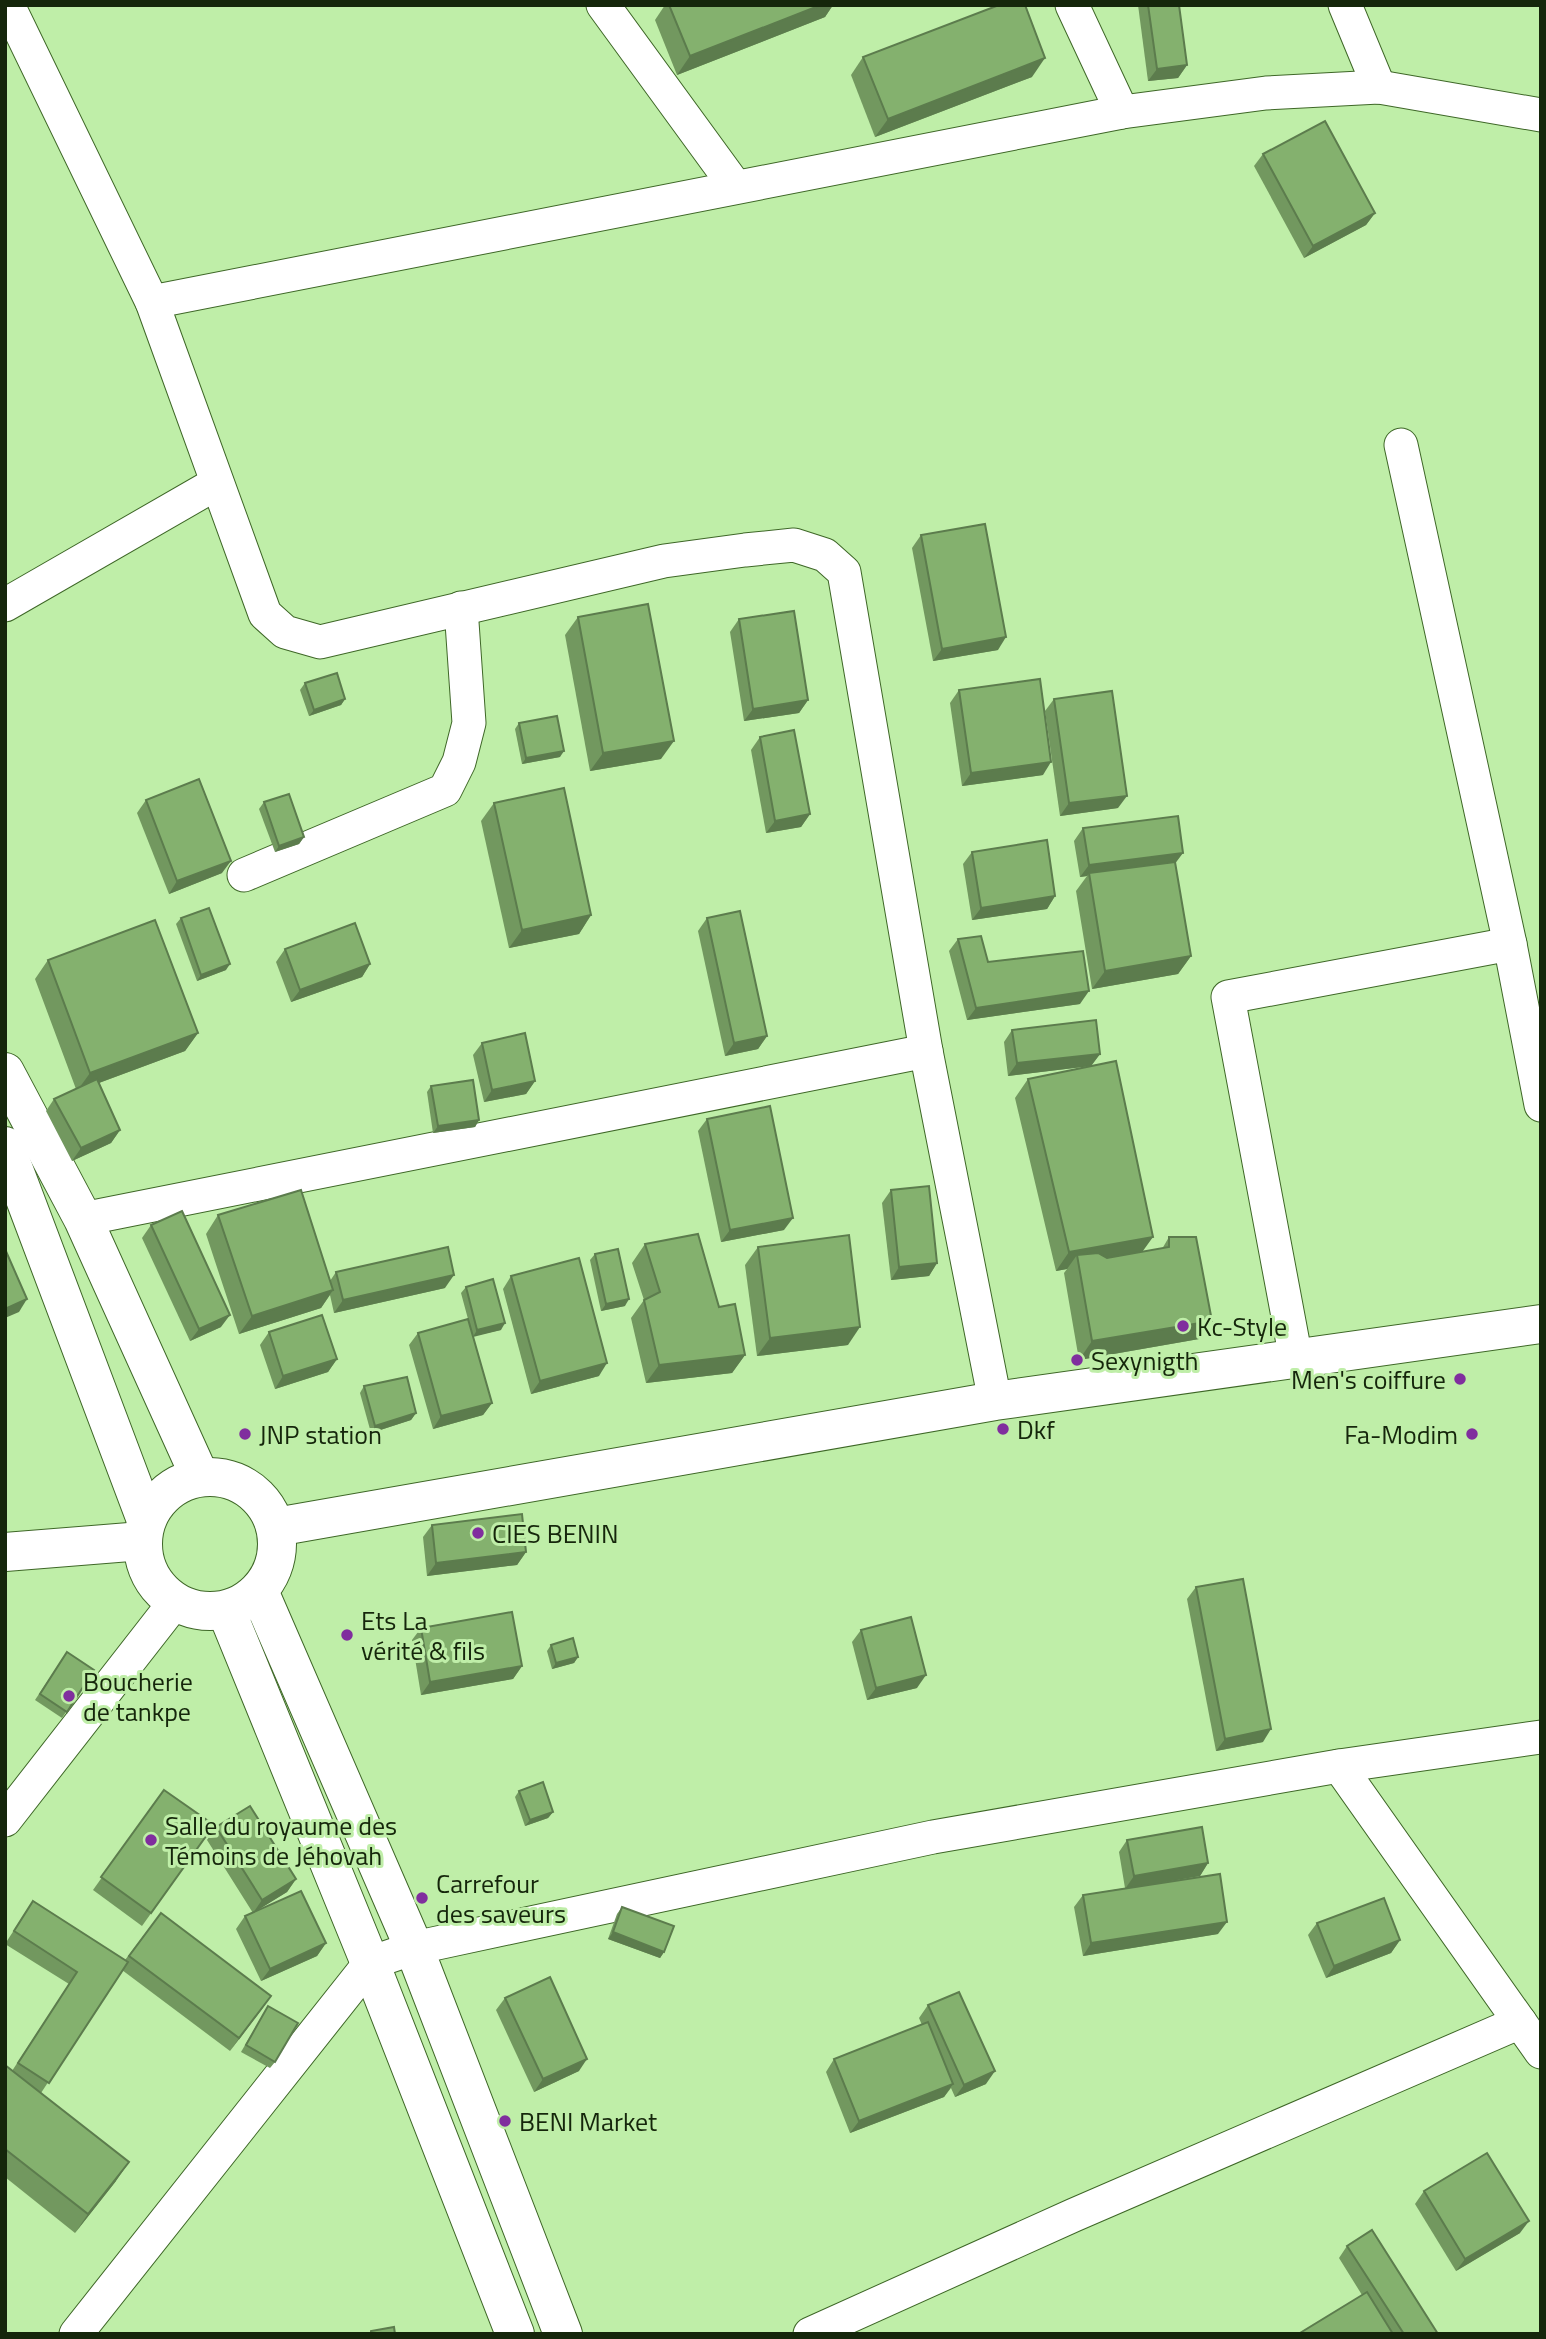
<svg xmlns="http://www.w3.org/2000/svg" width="1546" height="2339" font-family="'Titillium Web',sans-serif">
  <rect width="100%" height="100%" fill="#bfeea8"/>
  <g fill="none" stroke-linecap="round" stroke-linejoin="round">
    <defs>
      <g id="street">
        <path d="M8,5L152,302L265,614L285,632L320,642L664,561L745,550L794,545L825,555L844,572L926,1051L995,1401"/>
        <path d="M603,5L735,186"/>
        <path d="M1072,5L1122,112"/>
        <path d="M1345,5L1379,87"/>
        <path d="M152,302L1122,112L1266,93L1379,87L1541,115"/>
        <path d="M1401,445L1510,944L1541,1105"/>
        <path d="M5,605L217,483"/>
        <path d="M244,875L445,790L459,762L469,723L461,608"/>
        <path d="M83,1219L926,1051"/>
        <path d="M1296,1359L1228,997L1510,944"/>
        <path d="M1339,1766L1541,2052"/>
        <path d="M5,1820L175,1602"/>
        <path d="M76,2334L370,1963L414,1948L933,1837L1339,1766L1541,1737"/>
        <path d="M810,2334L1074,2215L1520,2022"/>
      </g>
      <g id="secondary">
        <path d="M5,1072L83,1219L200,1477"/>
        <path d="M5,1146L146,1520"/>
        <circle cx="210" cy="1544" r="67"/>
        <path d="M276,1527L995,1401L1541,1324"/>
        <path d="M5,1552L142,1541"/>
        <path d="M259,1591L414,1948L563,2334"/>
        <path d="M226,1610L370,1963L515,2334"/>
      </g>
    </defs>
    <use href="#street" stroke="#3e6727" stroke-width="35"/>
    <use href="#secondary" stroke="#3e6727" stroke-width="40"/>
    <use href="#street" stroke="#fff" stroke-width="33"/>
    <use href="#secondary" stroke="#fff" stroke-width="38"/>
  </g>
  <g fill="#72985f">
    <path d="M665,5H833L825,17L677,75L655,20Z"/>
    <path d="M1138,5H1179L1187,65L1178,78L1148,81Z"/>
    <path d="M863,57L1032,77L875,137L851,75Z"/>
    <path d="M1263,154L1375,213L1366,225L1304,258L1254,166Z"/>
    <path d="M921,535L998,650L933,661L912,548Z"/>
    <path d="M578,617L661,759L590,771L565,635Z"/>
    <path d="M739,619L808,700L799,713L744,721L730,632Z"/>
    <path d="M305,683L345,699L341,705L309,716L300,690Z"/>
    <path d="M959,690L1043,775L962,786L950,703Z"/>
    <path d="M1054,699L1118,808L1060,816L1045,711Z"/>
    <path d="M519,723L560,757L522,764L515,729Z"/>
    <path d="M760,737L810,814L801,827L766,833L751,750Z"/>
    <path d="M146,800L222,873L169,894L137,813Z"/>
    <path d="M264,802L304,837L299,844L275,852L259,809Z"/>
    <path d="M494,803L591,915L579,934L509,948L481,821Z"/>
    <path d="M1083,828L1175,864L1191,956L1178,974L1092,989L1076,891L1087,876L1080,877L1074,841Z"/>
    <path d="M972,852L1055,896L1047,909L972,920L963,864Z"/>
    <path d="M181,918L226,970L197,981L176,924Z"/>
    <path d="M707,918L767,1036L758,1049L725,1056L698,931Z"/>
    <path d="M958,939L988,962L1080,1004L967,1020L949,951Z"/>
    <path d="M285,949L370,964L362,977L291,1002L276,962Z"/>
    <path d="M48,960L198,1033L185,1051L99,1083L120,1130L111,1143L72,1161L46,1111L54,1099L76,1089L35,979Z"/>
    <path d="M1012,1030L1100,1054L1091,1066L1142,1252L1162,1249L1169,1237L1212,1321L1199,1339L1079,1360L1064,1273L1067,1269L1056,1271L1015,1098L1028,1079L1090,1066L1008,1076L1004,1042Z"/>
    <path d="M482,1043L535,1081L526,1094L484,1102L473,1055Z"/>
    <path d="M431,1086L479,1120L475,1127L433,1133L427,1092Z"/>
    <path d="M707,1119L784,1230L721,1242L698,1131Z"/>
    <path d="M891,1190L937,1263L929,1276L891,1280L882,1203Z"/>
    <path d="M218,1215L330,1281L336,1272L445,1288L334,1313L330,1295L321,1308L239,1334L206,1234Z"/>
    <path d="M151,1225L221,1327L190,1341L142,1238Z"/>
    <path d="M645,1244L719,1307L745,1355L732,1373L646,1383L631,1318L644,1300L632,1263Z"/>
    <path d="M758,1247L848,1345L757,1356L745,1265Z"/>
    <path d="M595,1254L625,1306L601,1311L590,1260Z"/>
    <path d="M511,1276L599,1376L531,1394L503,1289Z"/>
    <path d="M466,1287L501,1330L473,1336L492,1403L483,1415L433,1429L409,1345L418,1333L468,1319L461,1293Z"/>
    <path d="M269,1332L337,1359L328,1372L275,1389L260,1345Z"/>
    <path d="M364,1386L416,1413L411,1420L371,1433L360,1393Z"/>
    <path d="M432,1525L526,1552L517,1565L427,1576L423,1537Z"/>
    <path d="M1196,1587L1263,1742L1216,1751L1187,1599Z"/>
    <path d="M421,1628L522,1666L513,1679L421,1695L412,1640Z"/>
    <path d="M861,1630L917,1688L867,1700L852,1642Z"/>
    <path d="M551,1645L578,1657L574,1663L552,1669L547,1651Z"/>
    <path d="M67,1652L94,1670L62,1718L35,1700Z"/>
    <path d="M164,1790L214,1825L142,1926L93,1890Z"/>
    <path d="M519,1791L553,1812L548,1818L525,1826L515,1797Z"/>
    <path d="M216,1827L296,1879L287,1892L254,1912L326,1943L317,1956L261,1981L236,1929L245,1916L253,1913L207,1840Z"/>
    <path d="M1127,1840L1208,1863L1200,1876L1135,1887L1218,1934L1083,1956L1074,1907L1083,1895L1125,1888L1119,1852Z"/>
    <path d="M33,1901L125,1960L161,1913L271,1996L230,2051L122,1970L41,2093L116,2181L75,2233L5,2177V2065L12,2071L69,1984L5,1944Z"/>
    <path d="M622,1907L664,1952L660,1958L608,1939L617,1914Z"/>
    <path d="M1317,1923L1400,1940L1391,1953L1326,1978L1308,1935Z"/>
    <path d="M505,1998L579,2071L534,2092L496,2010Z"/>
    <path d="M928,2005L986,2084L955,2097L951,2088L944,2097L850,2133L826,2072L834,2059L922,2025L919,2018Z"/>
    <path d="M268,2006L275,2062L270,2068L241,2052Z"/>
    <path d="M1424,2191L1520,2233L1456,2271L1415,2204Z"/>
    <path d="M1347,2246L1438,2334H1299L1362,2295L1339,2258Z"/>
  </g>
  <g fill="#5c7c4d">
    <path d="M821,5H833L825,17L677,75L690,56Z"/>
    <path d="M1045,58L1032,77L875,137L888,119Z"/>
    <path d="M1187,65L1178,78L1148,81L1157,69Z"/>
    <path d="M1375,213L1366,225L1304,258L1313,246Z"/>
    <path d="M1006,637L998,650L933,661L942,649Z"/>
    <path d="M345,699L341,705L309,716L314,710Z"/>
    <path d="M808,700L799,713L744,721L753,709Z"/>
    <path d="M674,741L661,759L590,771L603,753Z"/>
    <path d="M564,751L560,757L522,764L526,758Z"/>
    <path d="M1051,762L1043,775L962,786L971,773Z"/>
    <path d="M1127,796L1118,808L1060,816L1069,803Z"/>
    <path d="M810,814L801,827L766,833L775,821Z"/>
    <path d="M304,837L299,844L275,852L279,846Z"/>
    <path d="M1183,853L1174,865L1089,873L1087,876L1080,877L1089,865Z"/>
    <path d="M231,861L222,873L169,894L177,881Z"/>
    <path d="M1055,896L1047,909L972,920L981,908Z"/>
    <path d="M591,915L579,934L509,948L522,930Z"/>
    <path d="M1191,956L1178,974L1092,989L1105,971Z"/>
    <path d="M230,964L226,970L197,981L201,975Z"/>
    <path d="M370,964L362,977L291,1002L300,990Z"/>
    <path d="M1089,991L1080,1004L967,1020L976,1008Z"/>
    <path d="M198,1033L185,1051L77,1091L90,1073Z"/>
    <path d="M767,1036L758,1049L725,1056L734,1043Z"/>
    <path d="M1100,1054L1091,1066L1008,1076L1017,1063Z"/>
    <path d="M535,1081L526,1094L484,1102L492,1090Z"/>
    <path d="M479,1120L475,1127L433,1133L438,1126Z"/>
    <path d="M120,1130L111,1143L72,1161L81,1148Z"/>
    <path d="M793,1218L784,1230L721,1242L730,1230Z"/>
    <path d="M1153,1237L1140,1255L1079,1266L1077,1255L1067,1269L1056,1271L1069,1252Z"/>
    <path d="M937,1263L929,1276L891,1280L899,1267Z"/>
    <path d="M454,1275L445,1288L334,1313L343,1300Z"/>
    <path d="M333,1290L321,1308L239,1334L252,1316Z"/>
    <path d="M27,1299L19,1312L5,1318V1309Z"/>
    <path d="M629,1299L625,1306L601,1311L606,1304Z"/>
    <path d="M230,1315L221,1327L190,1341L199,1329Z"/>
    <path d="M1212,1321L1199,1339L1079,1360L1092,1341Z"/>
    <path d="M505,1323L501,1330L473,1337L477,1330Z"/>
    <path d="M860,1327L848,1345L757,1356L770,1338Z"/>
    <path d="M745,1355L732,1373L646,1383L659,1365Z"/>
    <path d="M337,1359L328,1372L275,1389L283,1376Z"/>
    <path d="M607,1363L599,1376L531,1394L540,1381Z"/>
    <path d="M492,1403L483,1415L433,1429L441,1416Z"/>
    <path d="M416,1413L411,1420L371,1433L375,1426Z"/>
    <path d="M526,1552L517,1565L427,1576L436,1563Z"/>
    <path d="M578,1657L574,1663L552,1669L556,1663Z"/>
    <path d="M522,1666L513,1679L421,1695L430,1682Z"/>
    <path d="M926,1675L917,1688L867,1700L876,1688Z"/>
    <path d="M1271,1729L1263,1742L1216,1751L1225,1739Z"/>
    <path d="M553,1812L548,1818L525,1826L530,1820Z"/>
    <path d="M1208,1863L1200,1876L1125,1889L1134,1876Z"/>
    <path d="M296,1879L287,1892L253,1913L262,1900Z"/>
    <path d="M1227,1922L1218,1934L1083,1956L1091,1943Z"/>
    <path d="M613,1932L664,1952L660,1958L608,1939Z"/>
    <path d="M1400,1940L1391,1953L1326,1978L1334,1966Z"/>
    <path d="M326,1943L317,1956L261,1981L270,1969Z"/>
    <path d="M271,1996L262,2009L230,2051L239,2038Z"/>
    <path d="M587,2059L579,2071L534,2092L543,2079Z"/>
    <path d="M995,2071L986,2084L955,2097L964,2085Z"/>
    <path d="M953,2084L944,2097L850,2133L859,2121Z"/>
    <path d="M129,2162L116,2181L75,2233L88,2214Z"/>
    <path d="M1529,2221L1520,2233L1456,2271L1465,2259Z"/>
  </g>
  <g fill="#84b16e" stroke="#5c7c4d" stroke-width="2">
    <path d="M669,5H821L690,56Z"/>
    <path d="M999,5H1025L1045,58L888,119L863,57Z"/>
    <path d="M1148,5H1179L1187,65L1157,69Z"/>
    <path d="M1325,121L1375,213L1313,246L1263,154Z"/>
    <path d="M985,524L1006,637L942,649L921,535Z"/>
    <path d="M648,604L674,741L603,753L578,617Z"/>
    <path d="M794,611L808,700L753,709L739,619Z"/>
    <path d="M337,673L345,699L314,710L305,683Z"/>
    <path d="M1040,679L1051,762L971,773L959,690Z"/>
    <path d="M1112,691L1127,796L1069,803L1054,699Z"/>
    <path d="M557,716L564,751L526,758L519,723Z"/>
    <path d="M794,730L810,814L775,821L760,737Z"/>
    <path d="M199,779L231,861L177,881L146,800Z"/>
    <path d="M564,788L591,915L522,930L494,803Z"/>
    <path d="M289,794L304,837L279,846L264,802Z"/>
    <path d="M1178,816L1183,853L1089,865L1083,828Z"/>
    <path d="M1047,840L1055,896L981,908L972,852Z"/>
    <path d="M1175,862L1191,956L1105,971L1089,873Z"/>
    <path d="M209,908L230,964L201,975L181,918Z"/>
    <path d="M740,911L767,1036L734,1043L707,918Z"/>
    <path d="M155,920L198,1033L90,1073L48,960Z"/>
    <path d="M355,923L370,964L300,990L285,949Z"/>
    <path d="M981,936L988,962L1083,951L1089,991L976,1008L958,939Z"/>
    <path d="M1096,1020L1100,1054L1017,1063L1012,1030Z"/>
    <path d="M525,1033L535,1081L492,1090L482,1043Z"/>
    <path d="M1116,1061L1153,1237L1069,1252L1028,1079Z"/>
    <path d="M97,1079L120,1130L81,1148L54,1099Z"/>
    <path d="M473,1080L479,1120L438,1126L431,1086Z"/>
    <path d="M770,1106L793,1218L730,1230L707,1119Z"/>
    <path d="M929,1186L937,1263L899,1267L891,1190Z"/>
    <path d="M301,1190L333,1290L252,1316L218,1215Z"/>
    <path d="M182,1211L230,1315L199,1329L151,1225Z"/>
    <path d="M698,1234L719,1307L735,1304L745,1355L659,1365L644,1300L660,1292L645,1244Z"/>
    <path d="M849,1235L860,1327L770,1338L758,1247Z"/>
    <path d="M1169,1237H1196L1212,1321L1092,1341L1077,1255L1098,1253L1107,1258L1169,1247Z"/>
    <path d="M448,1247L454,1275L343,1300L336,1272Z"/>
    <path d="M5,1249L27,1299L5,1309Z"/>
    <path d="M618,1249L629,1299L606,1304L595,1254Z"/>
    <path d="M579,1258L607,1363L540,1381L511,1276Z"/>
    <path d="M493,1279L505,1323L477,1330L466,1287Z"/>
    <path d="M322,1315L337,1359L283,1376L269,1332Z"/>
    <path d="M468,1319L492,1403L441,1416L418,1333Z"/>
    <path d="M407,1377L416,1413L375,1426L364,1386Z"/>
    <path d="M522,1514L526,1552L436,1563L432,1525Z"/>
    <path d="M1243,1579L1271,1729L1225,1739L1196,1587Z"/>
    <path d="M512,1612L522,1666L430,1682L421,1628Z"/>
    <path d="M911,1617L926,1675L876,1688L861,1630Z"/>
    <path d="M573,1638L578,1657L556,1663L551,1645Z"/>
    <path d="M67,1652L94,1670L67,1712L40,1694Z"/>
    <path d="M543,1782L553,1812L530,1820L519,1791Z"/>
    <path d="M164,1790L214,1825L151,1913L101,1877Z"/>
    <path d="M250,1806L296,1879L262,1900L216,1827Z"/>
    <path d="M1202,1827L1208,1863L1134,1876L1127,1840Z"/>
    <path d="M1220,1874L1227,1922L1091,1943L1083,1895Z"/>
    <path d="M301,1891L326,1943L270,1969L245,1916Z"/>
    <path d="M1384,1898L1400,1940L1334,1966L1317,1923Z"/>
    <path d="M33,1901L128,1962L49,2083L18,2063L77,1972L14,1931Z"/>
    <path d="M622,1907L674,1926L664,1952L613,1932Z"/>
    <path d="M161,1913L271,1996L239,2038L129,1956Z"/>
    <path d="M550,1977L587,2059L543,2079L505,1998Z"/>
    <path d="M959,1992L995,2071L964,2085L928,2005Z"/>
    <path d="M268,2006L298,2023L275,2062L246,2045Z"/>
    <path d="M928,2022L953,2084L859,2121L834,2059Z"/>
    <path d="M5,2065L129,2162L88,2214L5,2149Z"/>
    <path d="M1487,2153L1529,2221L1465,2259L1424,2191Z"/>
    <path d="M1372,2230L1438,2334H1404L1347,2246Z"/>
    <path d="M1367,2292L1393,2334L1300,2333Z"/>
    <path d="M394,2327L395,2334H371V2331Z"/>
  </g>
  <g fill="#802e9e" stroke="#bfeea8" stroke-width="2.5">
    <circle cx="1183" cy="1326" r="7"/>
    <circle cx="1077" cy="1360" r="7"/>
    <circle cx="1460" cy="1379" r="7"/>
    <circle cx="1003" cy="1429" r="7"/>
    <circle cx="245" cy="1434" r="7"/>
    <circle cx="1472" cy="1434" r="7"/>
    <circle cx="478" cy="1533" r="7"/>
    <circle cx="347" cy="1635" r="7"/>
    <circle cx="69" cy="1696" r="7"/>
    <circle cx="151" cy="1840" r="7"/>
    <circle cx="422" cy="1898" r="7"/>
    <circle cx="505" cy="2121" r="7"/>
  </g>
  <g text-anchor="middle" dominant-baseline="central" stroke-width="6" stroke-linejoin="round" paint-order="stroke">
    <g font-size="26" fill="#15260b" stroke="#bfeea8" text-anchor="start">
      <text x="1197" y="1326">Kc-Style</text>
      <text x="1091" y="1360">Sexynigth</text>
      <text x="1446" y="1379" text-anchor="end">Men's coiffure</text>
      <text x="1017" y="1429">Dkf</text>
      <text x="259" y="1434">JNP station</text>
      <text x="1458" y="1434" text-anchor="end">Fa-Modim</text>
      <text x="492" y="1533">CIES BENIN</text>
      <text x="361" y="1620">Ets La<tspan x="361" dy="30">vérité &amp; fils</tspan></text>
      <text x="83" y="1681">Boucherie<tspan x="83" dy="30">de tankpe</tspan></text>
      <text x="165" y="1825">Salle du royaume des<tspan x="165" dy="30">Témoins de Jéhovah</tspan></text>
      <text x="436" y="1883">Carrefour<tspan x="436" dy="30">des saveurs</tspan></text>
      <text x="519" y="2121">BENI Market</text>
    </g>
  </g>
  <rect width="1546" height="2339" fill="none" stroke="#15260b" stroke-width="14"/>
</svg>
